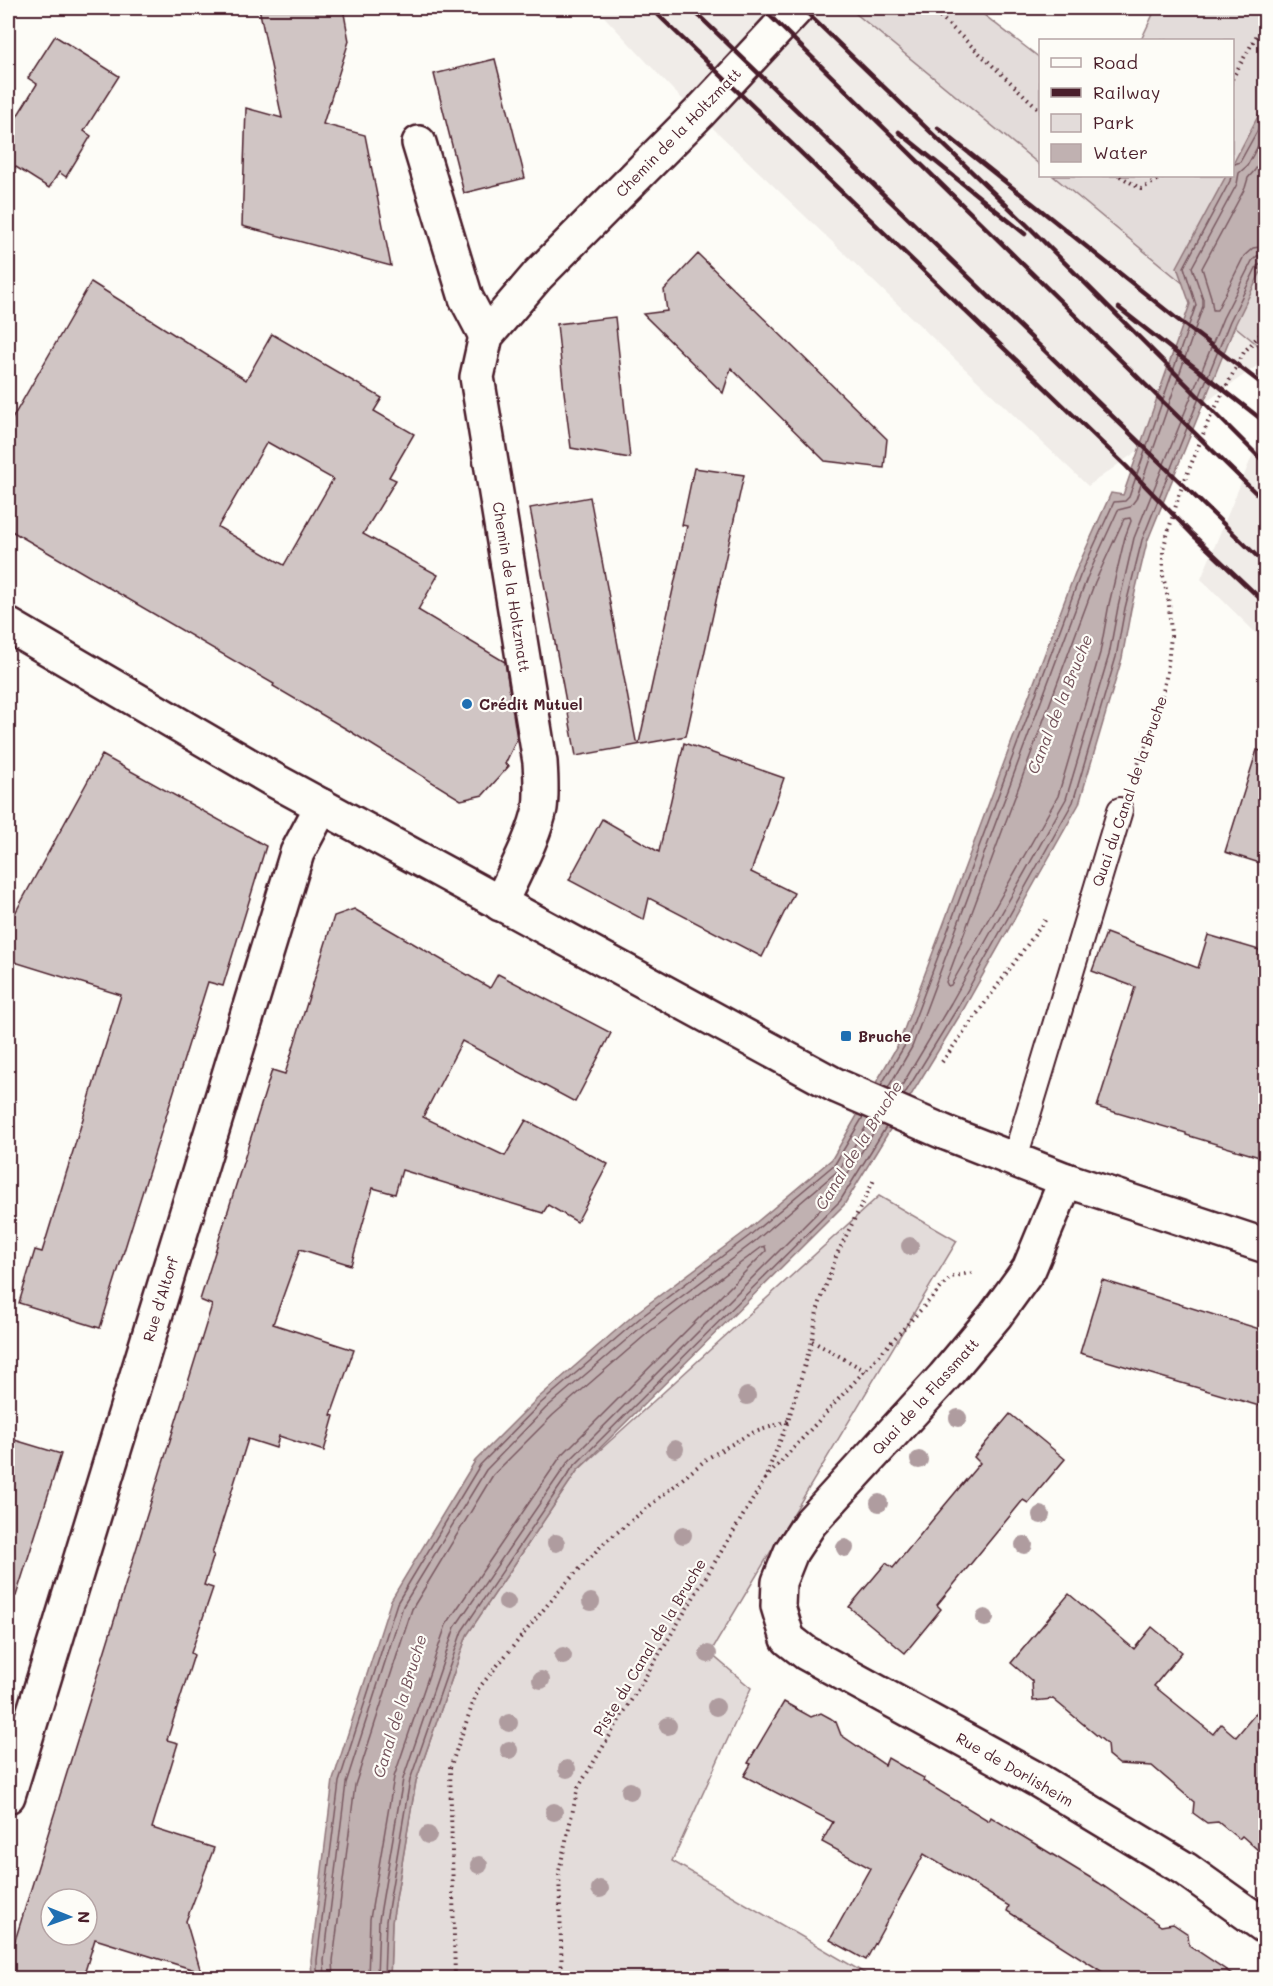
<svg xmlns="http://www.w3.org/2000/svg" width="1273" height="1986" font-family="Mali,sans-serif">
  <rect width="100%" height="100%" fill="#fdfcf7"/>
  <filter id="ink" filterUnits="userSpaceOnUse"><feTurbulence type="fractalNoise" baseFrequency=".0167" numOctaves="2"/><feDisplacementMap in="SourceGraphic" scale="12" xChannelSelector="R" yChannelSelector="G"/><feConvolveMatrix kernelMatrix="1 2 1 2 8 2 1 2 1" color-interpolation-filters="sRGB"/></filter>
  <g filter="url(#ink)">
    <g fill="#f0ece8">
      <path d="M596,8H849L1040,165V176H1053L1265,351V360L1088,486L674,91Z"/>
      <path d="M1265,425V642L1201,579Z"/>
    </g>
    <g fill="#e3dcda" stroke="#967e82" stroke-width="1.5">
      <path d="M849,8H975L1040,58V165Z"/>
      <path d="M1156,8H1265V351L1053,176H1232V40H1141Z"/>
      <path d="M879,1196L957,1241L710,1653L751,1688L672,1861L873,1978H390L392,1922L416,1781L467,1635L577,1471Z"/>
    </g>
    <path fill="#c0b1b1" stroke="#91777b" stroke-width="1.5" d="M1265,103V263L1236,323L1147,542L1131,609L1122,658L1079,804L963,1010L844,1205L577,1471L467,1635L416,1781L392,1922L390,1978H312L311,1960L333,1780L391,1600L475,1461L537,1399L636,1313L746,1231L832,1159L899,1043L1075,573L1111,493L1123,495L1190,304L1177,267L1226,176H1232L1233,164Z"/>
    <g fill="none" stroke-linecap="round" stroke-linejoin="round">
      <g stroke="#795961" stroke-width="1.5">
        <path d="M1266,150L1255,170L1248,178L1245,188L1202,268L1211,297L1213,310H1217L1244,256L1253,248L1266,246"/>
        <path d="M1232,165L1240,162L1266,115"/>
        <path d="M1130,518L1131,521L1125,537L1109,604L1100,653L1058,796L951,985L948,986L946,982L1095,582L1124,519Z"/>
        <path d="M881,1085L905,1045L1080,576L1114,502L1125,501L1129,497L1196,305L1184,267L1230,181L1231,176"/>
        <path d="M888,1088L912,1047L1087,578L1118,510L1130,507L1136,499L1203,306V299L1192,267L1237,184L1239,173L1247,166L1266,131"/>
        <path d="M898,1092L951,1003L1066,799L1109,655L1118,607L1134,538L1223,318L1252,261L1257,256L1266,255"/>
        <path d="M904,1095L958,1007L1073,802L1116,657L1125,608L1142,540L1230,321L1257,266L1266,262"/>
        <path d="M317,1978V1960L339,1782L397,1603L480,1465L541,1403L640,1318L749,1236L835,1164L863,1117"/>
        <path d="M325,1978L324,1961L346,1783L403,1606L486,1470L546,1408L645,1324L754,1242L840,1169L870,1120"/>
        <path d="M334,1978L333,1961L355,1785L412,1609L493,1475L553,1415L650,1331L762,1247L765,1246L766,1251L561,1456L446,1625L394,1777L370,1919L368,1978"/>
        <path d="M377,1978L379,1920L403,1779L455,1627L568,1462L834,1196L879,1124"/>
        <path d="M384,1978L386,1921L410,1780L462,1631L573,1467L840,1201L886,1127"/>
      </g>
    </g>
    <g fill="#d0c5c4" stroke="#4a1f2b" stroke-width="1.5" fill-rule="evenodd">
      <path d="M259,8H343L349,41L323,124L365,135L391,266L242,226L246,108L282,118Z"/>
      <path d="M55,36L119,76L84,131L91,136L66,177L59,172L49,188L8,162V131L37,84L28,78Z"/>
      <path d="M495,59L525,178L464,193L434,74Z"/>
      <path d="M698,254L887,439L884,468L825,461L731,368L723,393L643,314L667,311L664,290Z"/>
      <path d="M91,282L246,380L272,334L382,398L374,411L414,434L389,477L396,480L363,534L438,575L418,610L505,662L517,739L505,764L509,766L483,795L461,800L348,730L273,686L274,684L8,529V426ZM267,442L333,479L284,565L218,527Z"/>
      <path d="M615,317L630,458L571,448L564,392L557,324Z"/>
      <path d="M694,468L744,475L686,736L576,756L530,508L590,497L636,741L639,743L687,526L682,525Z"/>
      <path d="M684,743L784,778L751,872L794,893L762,957L649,898L644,920L569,880L602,819L659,852Z"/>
      <path d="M1257,750L1266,752V865L1225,852Z"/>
      <path d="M102,755L266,846L223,986L208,982L100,1328L19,1303L35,1250L42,1252L121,995L8,960V926Z"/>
      <path d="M354,909L490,988L498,974L611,1033L575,1102L462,1041L423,1117L505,1156L526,1120L608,1164L577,1222L548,1205L543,1213L402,1170L395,1194L373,1188L351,1265L300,1249L273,1324L354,1350L331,1415L334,1416L324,1451L279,1436L276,1448L248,1439L212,1554L214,1555L204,1585L213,1588L191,1653L194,1655L167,1740L178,1743L152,1828L214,1848L186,1921L201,1972L95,1939L83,1978H35L8,1970V1963L212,1305L200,1300L272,1070L285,1074L334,916ZM51,1899H87V1935H51Z"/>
      <path d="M1106,933L1198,968L1208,935L1266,952V1159L1186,1135V1133L1097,1107L1135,987L1092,971Z"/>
      <path d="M1102,1280L1266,1331V1408L1080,1353Z"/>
      <path d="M1010,1414L1065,1459L1028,1503L1023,1500L937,1605L941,1609L905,1653L849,1607L886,1563L893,1568L934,1518L980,1463L974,1457Z"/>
      <path d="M8,1438L61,1454L16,1596L8,1595Z"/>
      <path d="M1069,1594L1134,1649L1152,1627L1182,1652L1154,1686L1213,1734L1221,1724L1236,1737L1266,1701V1857L1242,1836L1239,1839L1218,1822L1207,1823L1193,1813L1194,1802L1152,1766L1119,1764L1108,1755L1107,1744L1053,1699L1033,1701L1032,1681L1011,1663Z"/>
      <path d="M784,1702L811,1717L821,1713L830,1718L836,1722L841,1735L885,1765L888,1758L907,1769L924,1778L923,1781L989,1821L991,1817L1099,1883L1161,1926L1173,1924L1188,1934L1189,1945L1238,1978H1112L1007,1911L1009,1906L924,1854L866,1960L830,1940L870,1868L822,1842L833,1822L744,1776L751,1764L748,1763Z"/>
    </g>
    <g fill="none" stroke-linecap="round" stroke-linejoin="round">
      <defs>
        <path id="service" d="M1014,1161L1120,810"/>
        <g id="minor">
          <path d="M419,143L466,298L486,336"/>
          <path d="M500,904C512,877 535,836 540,808C542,793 541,777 540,762L477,377L486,336L538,275L700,112L797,8"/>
          <path d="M1066,1180L1029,1269L995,1316L944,1377L810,1523L791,1552L779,1582L778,1606L788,1639L806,1653L1036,1779L1185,1869L1266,1927"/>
          <path d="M8,1796L297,853L322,806"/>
        </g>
        <g id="secondary">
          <path d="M8,625L272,779L835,1085"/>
          <path d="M946,1133L1066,1180L1266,1246"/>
        </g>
      </defs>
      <use href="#service" stroke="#4a1f2b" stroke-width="28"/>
      <use href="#minor" stroke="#4a1f2b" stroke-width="38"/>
      <use href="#secondary" stroke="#4a1f2b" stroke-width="38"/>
      <g stroke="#4a1f2b" stroke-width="4" stroke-dasharray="1.5 4.5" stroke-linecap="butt">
        <path d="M931,8L1040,110"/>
        <path d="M1232,79L1266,19"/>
        <path d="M1120,176L1141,189L1165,176"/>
        <path d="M1134,775L1159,710L1167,673L1171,636L1169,603L1163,576V549L1180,492L1208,422L1244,352L1266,328"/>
        <path d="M942,1062L1046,919"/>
        <path d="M812,1341L866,1371"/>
        <path d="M765,1479L951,1277L974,1272"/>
        <path d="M455,1978L450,1768L478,1689L558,1592L603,1544L708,1458L749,1434L788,1421"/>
        <path d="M562,1978L559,1871L578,1788L764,1481L788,1421L812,1341L817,1311L837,1254L874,1180"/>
      </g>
      <use href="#service" stroke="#fdfcf7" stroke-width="24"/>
      <use href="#minor" stroke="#fdfcf7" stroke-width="33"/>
      <use href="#secondary" stroke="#fdfcf7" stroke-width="33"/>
      <g stroke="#4a1f2b" stroke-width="4.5">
        <path d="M651,8L1126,466L1192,534L1266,604"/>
        <path d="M691,8L1266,565"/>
        <path d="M762,8L1266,503"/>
        <path d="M802,8L1027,225L1266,464"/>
        <path d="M938,128L1177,319L1266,387"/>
        <path d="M899,132L1025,234"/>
        <path d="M1119,308L1266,423"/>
      </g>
      <defs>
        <path id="secondary-bridge" d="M835,1085L946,1133"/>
      </defs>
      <use href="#secondary-bridge" stroke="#4a1f2b" stroke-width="38" stroke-linecap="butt"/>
      <use href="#secondary-bridge" stroke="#fdfcf7" stroke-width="33"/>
    </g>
    <g fill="#af9c9f">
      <circle cx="910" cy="1246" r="9"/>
      <circle cx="747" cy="1396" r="9"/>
      <circle cx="958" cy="1418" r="9"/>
      <circle cx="675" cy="1449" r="9"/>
      <circle cx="919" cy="1460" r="9"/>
      <circle cx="879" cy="1503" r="9"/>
      <circle cx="1041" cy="1515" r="9"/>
      <circle cx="683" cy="1535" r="9"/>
      <circle cx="556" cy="1543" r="9"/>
      <circle cx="1024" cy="1545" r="9"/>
      <circle cx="845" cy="1548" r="9"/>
      <circle cx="507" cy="1602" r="9"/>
      <circle cx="591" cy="1602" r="9"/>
      <circle cx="985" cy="1618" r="9"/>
      <circle cx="708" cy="1654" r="9"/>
      <circle cx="563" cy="1656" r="9"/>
      <circle cx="541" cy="1680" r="9"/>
      <circle cx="716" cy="1707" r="9"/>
      <circle cx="509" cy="1723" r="9"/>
      <circle cx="668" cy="1726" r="9"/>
      <circle cx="509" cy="1750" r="9"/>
      <circle cx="567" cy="1769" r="9"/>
      <circle cx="630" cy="1791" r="9"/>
      <circle cx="554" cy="1812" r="9"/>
      <circle cx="428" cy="1835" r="9"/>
      <circle cx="479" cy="1865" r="9"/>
      <circle cx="600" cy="1889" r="9"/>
    </g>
  </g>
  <g fill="#1f6fb2" stroke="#fdfcf7" stroke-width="2">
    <circle cx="467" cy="704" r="6"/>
    <rect x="840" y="1030" width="12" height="12" rx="3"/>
  </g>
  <g text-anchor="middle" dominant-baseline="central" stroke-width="4.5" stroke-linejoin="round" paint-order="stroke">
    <g font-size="15" fill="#4a1f2b" stroke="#fdfcf7">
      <text transform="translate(678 132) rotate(-46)">Chemin de la Holtzmatt</text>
      <text transform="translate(512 587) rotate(81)">Chemin de la Holtzmatt</text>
      <text transform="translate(1129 791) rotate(-71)">Quai du Canal de la Bruche</text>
      <text transform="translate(160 1299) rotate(-73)">Rue d'Altorf</text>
      <text transform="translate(925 1396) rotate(-48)">Quai de la Flassmatt</text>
      <text transform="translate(649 1647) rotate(-59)">Piste du Canal de la Bruche</text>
      <text transform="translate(1015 1769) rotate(30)">Rue de Dorlisheim</text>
    </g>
    <g font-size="15" font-weight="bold" fill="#4a1f2b" stroke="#fdfcf7" text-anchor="start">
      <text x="479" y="704">Crédit Mutuel</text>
      <text x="858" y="1036">Bruche</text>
    </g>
    <g font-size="16" font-style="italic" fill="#73525a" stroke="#fdfcf7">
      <text transform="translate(1059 704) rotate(-68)">Canal de la Bruche</text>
      <text transform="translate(858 1145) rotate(-58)">Canal de la Bruche</text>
      <text transform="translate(399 1706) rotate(-73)">Canal de la Bruche</text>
    </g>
  </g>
  <rect width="1273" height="1986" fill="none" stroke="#fdfcf7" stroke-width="30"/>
  <rect x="15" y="15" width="1243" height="1956" fill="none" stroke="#4a1f2b" stroke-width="2" filter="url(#ink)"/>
  <rect x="1039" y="39" width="195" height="138" fill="#fdfcf7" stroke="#b5a4a5" stroke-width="1.5"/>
  <rect x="1051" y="58" width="30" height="9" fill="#fdfcf7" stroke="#b5a4a5" stroke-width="1.5"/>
  <text x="1093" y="69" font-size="18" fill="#4a1f2b">Road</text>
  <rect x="1051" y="88" width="30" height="9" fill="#4a1f2b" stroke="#b5a4a5" stroke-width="1.5"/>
  <text x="1093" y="99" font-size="18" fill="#4a1f2b">Railway</text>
  <rect x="1051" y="114" width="30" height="18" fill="#e3dcda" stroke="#b5a4a5" stroke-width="1.5"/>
  <text x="1093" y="129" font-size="18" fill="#4a1f2b">Park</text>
  <rect x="1051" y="144" width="30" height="18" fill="#c0b1b1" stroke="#b5a4a5" stroke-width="1.5"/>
  <text x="1093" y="159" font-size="18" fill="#4a1f2b">Water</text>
  <g transform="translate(69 1917) rotate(91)"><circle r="28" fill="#fdfcf7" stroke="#b5a4a5" stroke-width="1.5"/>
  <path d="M0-4.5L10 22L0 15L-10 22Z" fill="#1f6fb2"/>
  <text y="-9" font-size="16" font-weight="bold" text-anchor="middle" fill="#4a1f2b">N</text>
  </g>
</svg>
